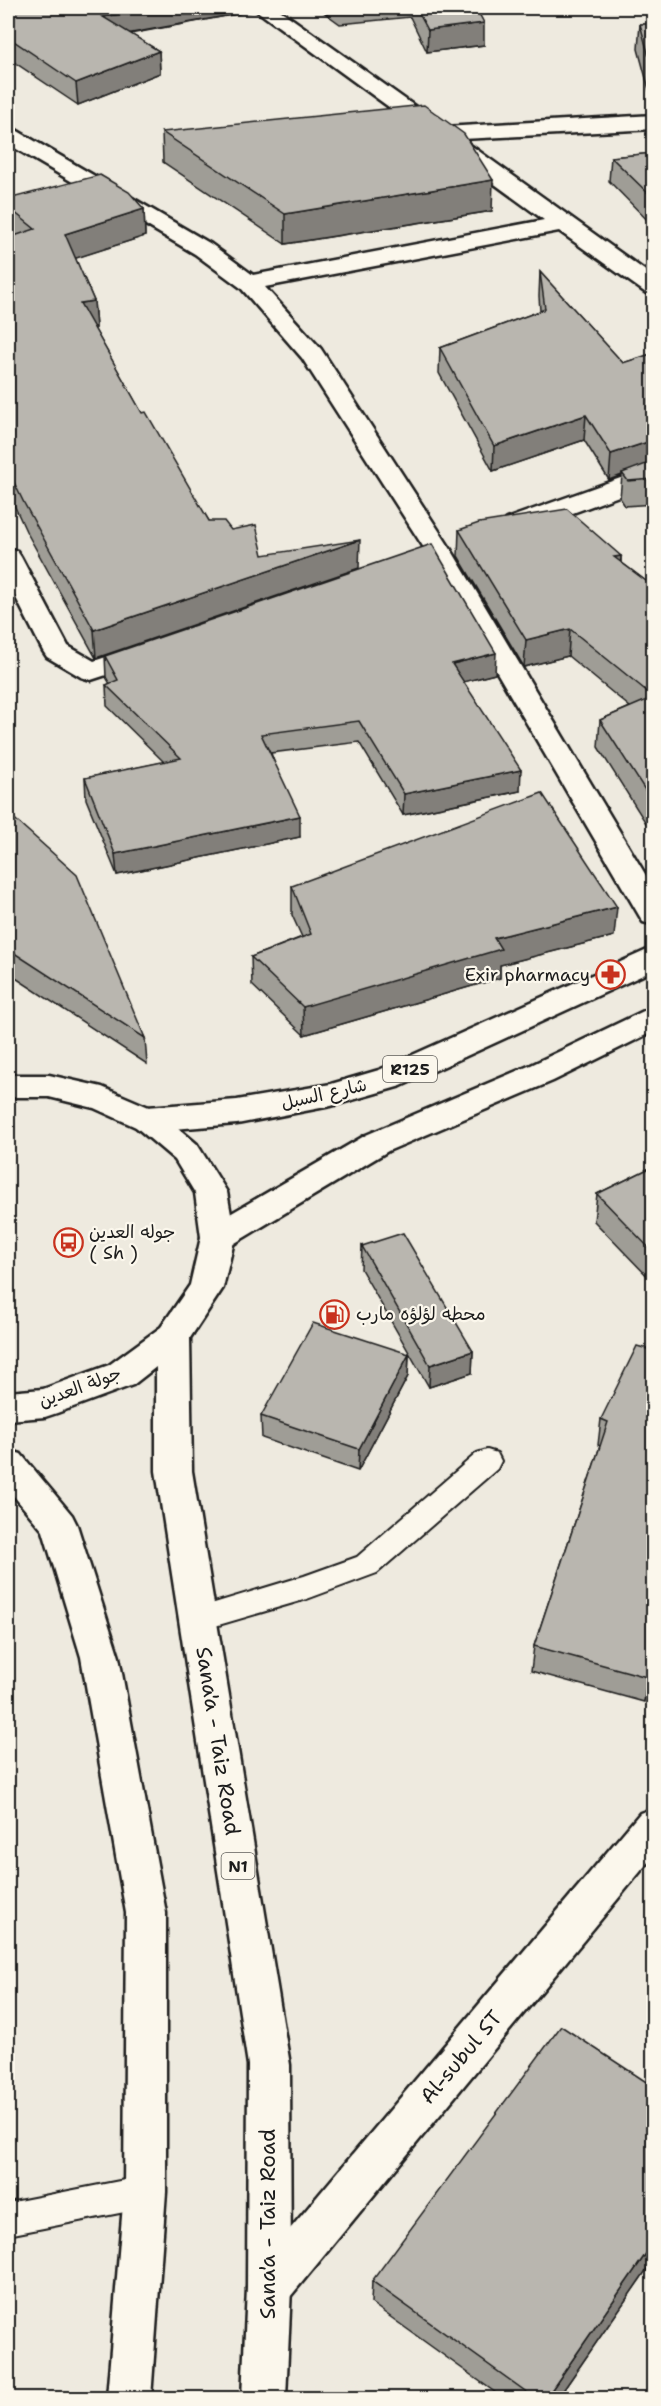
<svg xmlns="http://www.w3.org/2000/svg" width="661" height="2406" font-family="'Shantell Sans','Playpen Sans Arabic',sans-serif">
  <rect width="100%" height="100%" fill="#eeeadf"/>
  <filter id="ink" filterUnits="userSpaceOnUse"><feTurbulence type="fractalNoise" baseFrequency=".0167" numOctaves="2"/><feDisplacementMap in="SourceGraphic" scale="12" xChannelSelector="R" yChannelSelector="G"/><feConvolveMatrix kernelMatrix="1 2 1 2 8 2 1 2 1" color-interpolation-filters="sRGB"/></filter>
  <g filter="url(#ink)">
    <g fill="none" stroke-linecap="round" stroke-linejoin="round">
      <defs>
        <g id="service">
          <path d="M487,1450L497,1453L501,1461L497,1469L377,1573L307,1599L198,1631L188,1627L184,1619L188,1611L304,1576L357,1557L477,1453Z"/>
          <path d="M145,2176L157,2181L162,2192L157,2203L145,2208L8,2235V2203Z"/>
        </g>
        <g id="minor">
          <path d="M253,8H277L444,127L654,115V129L462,139L654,277V295L646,293L559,231L265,287L321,349L452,551L654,889V925L643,922L426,551L302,358L241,288L195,254L8,144V128L16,130L211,244L253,275L544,220Z"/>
          <path d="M654,466V483L524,531L515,533L506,531L502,525L506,519Z"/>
          <path d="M8,549L17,551L21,557L68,646L94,661L148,643L158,646L162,652L158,658L91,680L81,677L47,657L43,651L8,582Z"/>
          <path d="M654,1808V1855L285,2303L269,2310L253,2303L247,2288L253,2273L640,1813Z"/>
        </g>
        <g id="primary">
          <path d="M654,947V970L401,1086L331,1106L237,1124L147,1131L136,1127L131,1119L136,1111L147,1107L237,1100L331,1084L379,1070Z"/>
          <path d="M654,1006V1031L553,1081L388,1151L230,1246L218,1250L206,1246L201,1237L206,1228L366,1135L531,1065Z"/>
        </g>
        <g id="trunk">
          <path d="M8,1075H49L102,1087L158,1111L197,1144L227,1192L235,1237L223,1288L190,1338L192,1471L290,2065L291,2288L286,2398H242L247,2288L248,2065L156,1471V1367L133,1385L57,1413L45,1417L8,1420V1392L43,1389L109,1365L161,1327L190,1285L201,1237L195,1193L175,1160L136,1127L94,1108L49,1097H8Z"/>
          <path d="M8,1450L21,1454L72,1515L77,1525L119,1657L166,1913V2192L151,2398H107L124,2192L126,1913L81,1657L43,1531L8,1489Z"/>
        </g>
      </defs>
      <use href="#service" stroke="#1c1c1c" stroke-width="4"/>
      <use href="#minor" stroke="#1c1c1c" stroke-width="5"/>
      <use href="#primary" stroke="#1c1c1c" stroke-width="5"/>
      <use href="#trunk" stroke="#1c1c1c" stroke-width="5"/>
      <use href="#service" fill="#fbf7ec" fill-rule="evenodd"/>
      <use href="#minor" fill="#fbf7ec" fill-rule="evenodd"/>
      <use href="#primary" fill="#fbf7ec" fill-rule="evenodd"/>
      <use href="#trunk" fill="#fbf7ec" fill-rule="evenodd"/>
    </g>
    <g fill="#9f9d96" stroke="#1c1c1c" stroke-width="1.5">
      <path d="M8,8L253,11L130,34L159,51L160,73L78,105L8,58Z"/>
      <path d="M318,8H476L484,45L427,52L410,17L340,24Z"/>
      <path d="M640,24H654V108L638,49Z"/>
      <path d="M162,132L492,211L285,244L163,162Z"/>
      <path d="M654,153V227L609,181L611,157Z"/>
      <path d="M8,199L144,209L145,236L75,258L94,301L96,328H94L142,413L209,521L231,530L263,555L359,568L96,658L26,531L8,492V238L13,236L8,232Z"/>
      <path d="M540,272L623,363L654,353V504L625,506L620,498L622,475L609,480L584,440L493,471L439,373L440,348L540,311L539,296Z"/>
      <path d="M459,530L621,556V562L654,587V836L598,747L600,720L630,707L568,656L524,667L458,556Z"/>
      <path d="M105,656L495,674L463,682L520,791L403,815L359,742L271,753L300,837L117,875L86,799L85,778L164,762L107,706L106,685L110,684L106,677Z"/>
      <path d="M8,813L145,1038L147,1064L8,973Z"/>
      <path d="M292,886L614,936L500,965V978L304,1035L252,985L251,957L302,937L292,915Z"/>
      <path d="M654,1166V1283L594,1221L597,1194Z"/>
      <path d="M362,1246L473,1351L472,1373L429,1387L361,1269Z"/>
      <path d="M654,1351V1669L644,1702L531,1671L534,1646L600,1446L598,1445L601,1419Z"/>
      <path d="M409,1354L408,1376L358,1471L262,1438L261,1416Z"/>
      <path d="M654,2087V2259L558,2398H503L371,2303L372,2281Z"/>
    </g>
    <g fill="#827f7a" stroke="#1c1c1c" stroke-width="1.5">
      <path d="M154,8H253V11L104,38L103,17Z"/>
      <path d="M484,23V45L427,52L428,30Z"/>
      <path d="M159,51L160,73L78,105L76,83Z"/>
      <path d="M493,180L492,211L285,244V214Z"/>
      <path d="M144,209L145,236L67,261L65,234Z"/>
      <path d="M94,301L96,328L81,331L80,303Z"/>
      <path d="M586,415L584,440L493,471L494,446Z"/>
      <path d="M654,440V465L622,473V475L609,480L611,454Z"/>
      <path d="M360,540L359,568L96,658L94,630Z"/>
      <path d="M621,556L619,582L614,557Z"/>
      <path d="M570,629L568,656L524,667L526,640Z"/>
      <path d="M496,653L495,674L451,685L452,664Z"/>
      <path d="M521,770L520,791L403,815L404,794Z"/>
      <path d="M300,816V837L117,875L115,854Z"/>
      <path d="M617,907L614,936L500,965V978L304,1035L303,1007L494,938Z"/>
      <path d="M473,1351L472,1373L429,1387L430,1365Z"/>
      <path d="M409,1354L408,1376L358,1471L359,1449Z"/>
      <path d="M654,1656V1669L644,1702L647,1677Z"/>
      <path d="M654,2242V2259L558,2398H546Z"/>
    </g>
    <g fill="#b9b6af" stroke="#1c1c1c" stroke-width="1.5">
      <path d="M8,8H154L103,17L159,51L76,83L8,37Z"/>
      <path d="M416,8H476L484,23L428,30Z"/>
      <path d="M640,24H654V75Z"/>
      <path d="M424,105L464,134L493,180L285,214L162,132Z"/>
      <path d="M654,153V199L611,157Z"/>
      <path d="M100,175L129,192L144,209L65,234L94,301L80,303L142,413L146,412L209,521H224L231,530L256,525L263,555L360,540L94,630L24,503L8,470V238L35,229L8,207V199Z"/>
      <path d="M540,272L623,363L654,353V440L611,454L586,415L494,446L440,348L545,309Z"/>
      <path d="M654,461V479L628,481L622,473Z"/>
      <path d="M567,509L621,556L614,557L654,587V697L570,629L526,640L459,530L479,523Z"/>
      <path d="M432,544L496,653L452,664L521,770L404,794L359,721L261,734L300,816L115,854L85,778L181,758L106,685L118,680L105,656Z"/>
      <path d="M654,697V804L600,720Z"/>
      <path d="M542,793L617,907L494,938L501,949L303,1007L251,957L311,934L292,886Z"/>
      <path d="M8,813L77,875L145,1038L8,949Z"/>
      <path d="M654,1166V1253L597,1194Z"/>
      <path d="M403,1233L473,1351L430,1365L362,1246Z"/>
      <path d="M313,1323L409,1354L359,1449L261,1416Z"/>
      <path d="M637,1346L654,1351V1656L647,1677L534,1646L608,1422L601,1419Z"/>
      <path d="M561,2026L654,2087V2242L546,2398H535L372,2281Z"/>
    </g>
  </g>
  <defs>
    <symbol id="pharmacy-ring" viewBox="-11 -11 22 22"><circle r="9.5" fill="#fbf7ec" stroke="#c8321e" stroke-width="1.5"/><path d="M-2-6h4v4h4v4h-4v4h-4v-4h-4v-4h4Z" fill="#c8321e"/></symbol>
    <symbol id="bus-ring" viewBox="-11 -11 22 22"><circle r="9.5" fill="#fbf7ec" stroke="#c8321e" stroke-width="1.5"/><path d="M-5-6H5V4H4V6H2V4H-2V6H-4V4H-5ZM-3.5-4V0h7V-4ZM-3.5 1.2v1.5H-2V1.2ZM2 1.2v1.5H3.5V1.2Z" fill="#c8321e"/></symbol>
    <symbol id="fuel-ring" viewBox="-11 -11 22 22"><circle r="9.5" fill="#fbf7ec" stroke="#c8321e" stroke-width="1.5"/><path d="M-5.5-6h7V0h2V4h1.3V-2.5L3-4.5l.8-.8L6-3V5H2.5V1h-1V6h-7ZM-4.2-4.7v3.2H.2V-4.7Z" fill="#c8321e"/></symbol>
  </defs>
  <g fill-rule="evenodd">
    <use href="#pharmacy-ring" x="594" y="958" width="33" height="33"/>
    <use href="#bus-ring" x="52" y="1226" width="33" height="33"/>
    <use href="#fuel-ring" x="318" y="1298" width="33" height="33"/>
  </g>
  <g text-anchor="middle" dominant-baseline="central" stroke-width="4.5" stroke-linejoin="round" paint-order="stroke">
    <g fill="#fbf7ec" stroke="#5f5e5a" stroke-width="1.5">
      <rect x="383" y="1056" width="54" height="26" rx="4.5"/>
      <rect x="221.5" y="1853" width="33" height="26" rx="4.5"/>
    </g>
    <g font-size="16" font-weight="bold" fill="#1c1c1c">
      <text x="410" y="1069">R125</text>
      <text x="238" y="1866">N1</text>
    </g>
    <g font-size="18" fill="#1c1c1c" stroke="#fbf7ec" text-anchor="start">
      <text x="590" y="975" text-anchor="end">Exir pharmacy</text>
      <text x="89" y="1232">جوله العدين<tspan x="89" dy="21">( Sh )</tspan></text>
      <text x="356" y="1314">محطه لؤلؤه مارب</text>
    </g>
    <g font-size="18" fill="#1c1c1c" stroke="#fbf7ec">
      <text transform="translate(324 1094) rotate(-13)">شارع السبل</text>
      <text transform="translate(80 1387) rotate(-20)">جولة العدين</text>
    </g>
    <g font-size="21" fill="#1c1c1c" stroke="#fbf7ec">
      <text transform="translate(218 1741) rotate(81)">Sana'a - Taiz Road</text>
      <text transform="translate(461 2057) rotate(-50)">Al-subul ST</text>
      <text transform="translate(268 2224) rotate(-90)">Sana'a - Taiz Road</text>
    </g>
  </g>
  <rect width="661" height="2406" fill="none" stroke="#fbf7ec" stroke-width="30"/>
  <rect x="15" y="15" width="631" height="2376" fill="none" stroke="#1c1c1c" stroke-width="2" filter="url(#ink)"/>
</svg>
